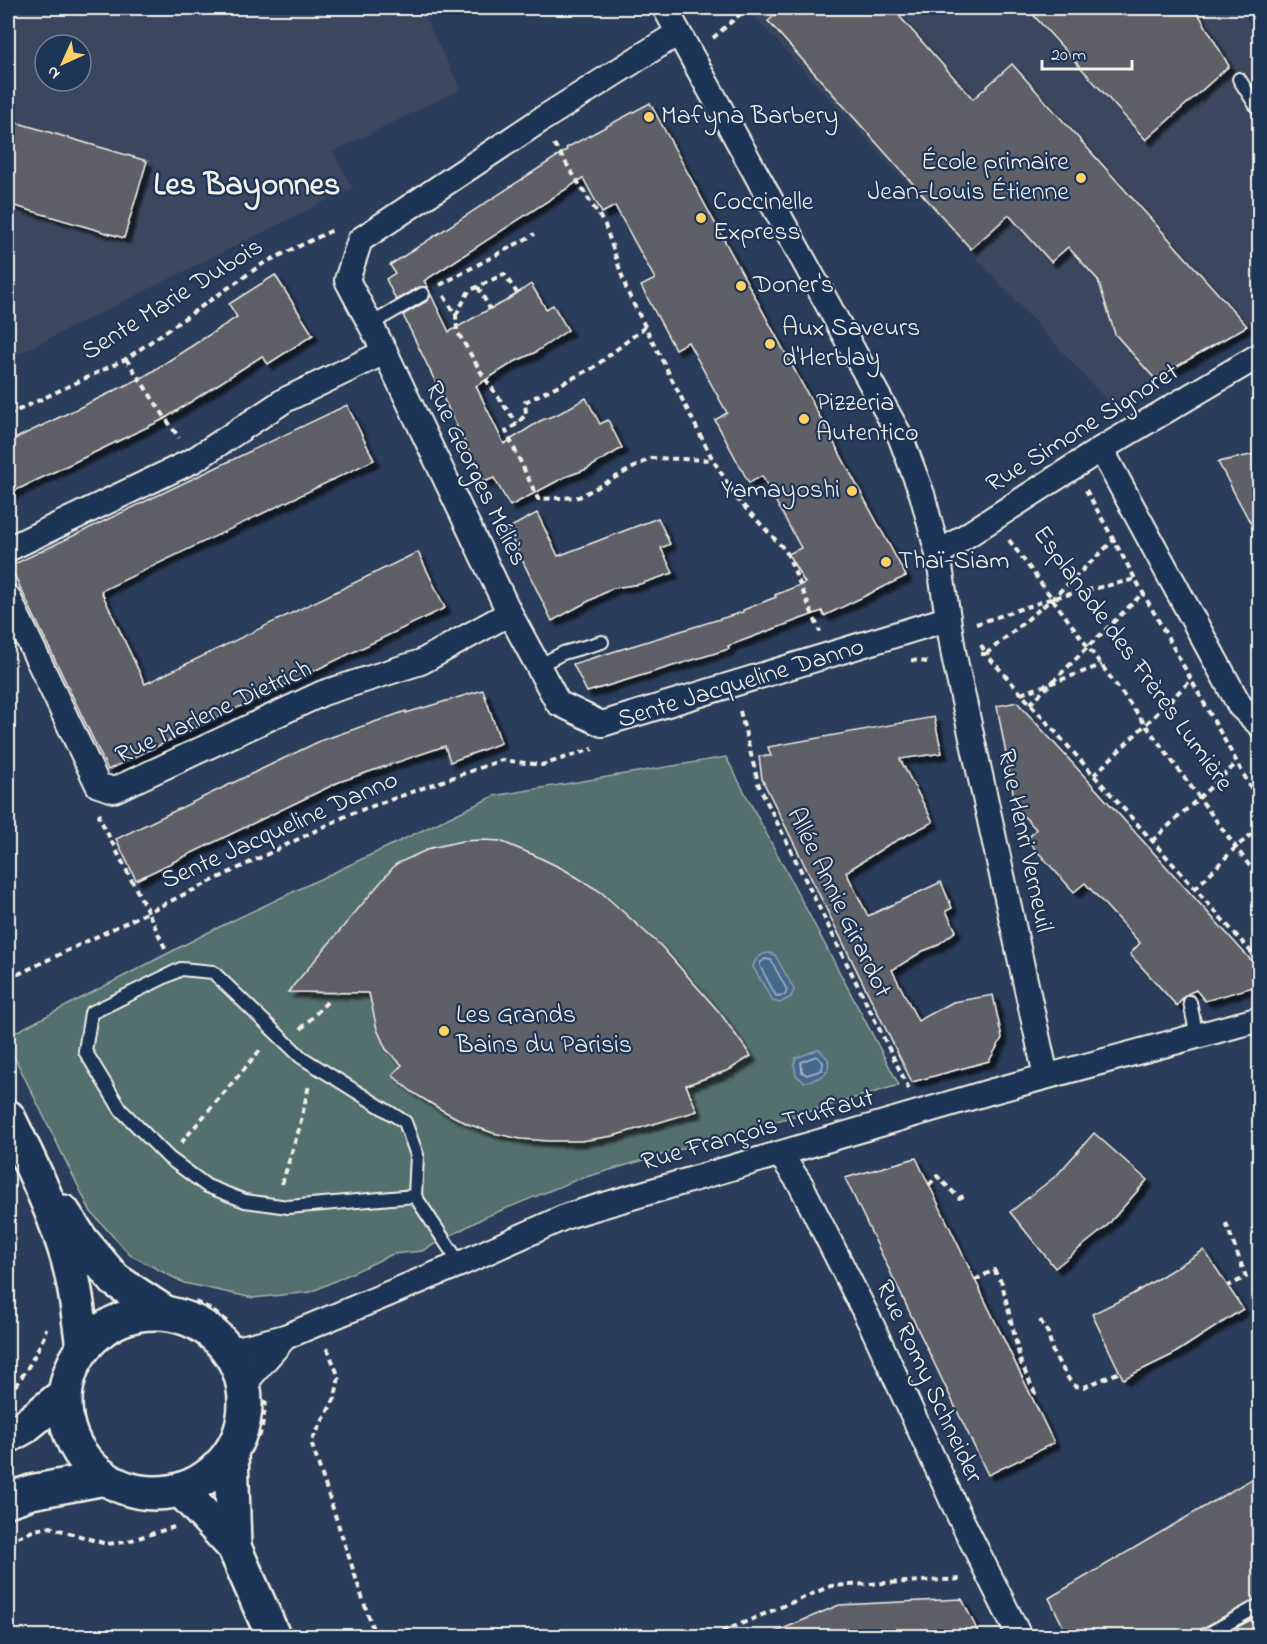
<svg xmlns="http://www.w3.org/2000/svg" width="1267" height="1644" font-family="'Indie Flower',sans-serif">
  <defs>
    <filter id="shadow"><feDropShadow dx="5.5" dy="5.5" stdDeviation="1.5" flood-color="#0009"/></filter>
  </defs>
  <rect width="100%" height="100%" fill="#2a3d5a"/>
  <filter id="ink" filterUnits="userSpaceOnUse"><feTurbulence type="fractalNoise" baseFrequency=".0167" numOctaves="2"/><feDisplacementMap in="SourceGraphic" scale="12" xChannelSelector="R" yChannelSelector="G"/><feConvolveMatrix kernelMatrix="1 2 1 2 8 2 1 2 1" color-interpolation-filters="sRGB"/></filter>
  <g filter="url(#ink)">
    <g fill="#3a475e" fill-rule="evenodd">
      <path d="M8,8H420L461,89L333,152L352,188L8,359ZM45,45H81V81H45Z"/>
      <path d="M757,8H1241L1259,40V316L1111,405L751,13Z"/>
    </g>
    <path fill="#536f6e" stroke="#a4b0ab" stroke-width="1.5" d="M726,757L899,1085L576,1180L485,1217L422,1251L393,1254L311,1292L253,1298L184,1283L130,1255L91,1212L8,1044V1036L211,931L494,796Z"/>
    <g fill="#47688d" stroke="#8c9fb1" stroke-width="1.5">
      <path d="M769,953L775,955L794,989L791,997L780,1003L773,1001L753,967C755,958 760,954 769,953Z"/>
      <path d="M819,1049L828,1059C832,1077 818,1078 804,1082L796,1075L794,1064L796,1058Z"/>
    </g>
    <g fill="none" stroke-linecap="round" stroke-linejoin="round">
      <g stroke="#afbac4" stroke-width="1.5">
        <path d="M765,959L771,960L787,990L785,995L776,996L760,966V963Z"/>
        <path d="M816,1056L823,1062L822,1070L807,1075L802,1072L801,1062Z"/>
      </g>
    </g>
    <g fill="#5e5e68" stroke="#f4f1e8" stroke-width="1.5" filter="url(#shadow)">
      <path d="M784,8H892L973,99L1012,64L1247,326L1155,379L1115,334L1098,280L1068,247L1051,262L1009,215L971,249L768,21Z"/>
      <path d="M1027,8H1195L1229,66L1146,140Z"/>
      <path d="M650,103L906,576L824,616L822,611L728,646L729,649L587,692L573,664L743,612V610L776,597L775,595L805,583L788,554L801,548L762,476L749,483L715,420L727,413L688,342L675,349L641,286L655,279L615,206L602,213L583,178L424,281L428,287H419L396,300L386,279L395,273L390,265L567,150L566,148Z"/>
      <path d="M8,120L147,161L124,238L8,204Z"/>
      <path d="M275,275L313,335L268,364L262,356L164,419L8,494V442L145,376L237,317L229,304Z"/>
      <path d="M531,284L546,309L553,305L568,330L534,353L514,362L476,386L504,444L540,421L560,413L586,398L600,424L608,420L622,448L587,469L565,477L510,506L494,478L484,482L403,315L427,301L431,295L449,332L484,312L504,302Z"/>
      <path d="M347,405L374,460L101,591L145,684L418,552L445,608L108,770L10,566Z"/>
      <path d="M1260,453V541L1218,462Z"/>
      <path d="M537,513L558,556L658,518L670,544L661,548L673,573L640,584L613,588L552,621L507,529Z"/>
      <path d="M483,690L501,743L450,762L445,746L339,782L136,880L116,839L320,741L406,711V713Z"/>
      <path d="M1017,702L1260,970V985L1205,1001L1196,990L1185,995L1177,1006L1130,954L1140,943L1085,883L1074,892L1027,840L1036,829L1016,808L997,706Z"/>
      <path d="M934,717L942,753L900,759L933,822L888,845L846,872L868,916L941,882L952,908L946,911L956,931L936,946L923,951L892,970L918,1021L953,1002L993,995L1002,1038L989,1061L912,1082L762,779L759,756H771L768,747Z"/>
      <path d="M483,840L500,841L534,855L565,870L601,892L661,946L720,1013L751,1056L729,1070L686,1085L697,1111L613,1136L581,1141H549L521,1139L493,1133L468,1124L440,1109L412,1092L392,1075L402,1065L386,1049L377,1029L369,993L288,992L396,864L431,848L462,841Z"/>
      <path d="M1094,1133L1147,1180L1106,1227L1055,1268L1010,1212L1057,1175Z"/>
      <path d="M916,1158L1054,1443L988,1475L845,1178Z"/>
      <path d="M1204,1250L1243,1309L1172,1355L1123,1379L1092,1314L1133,1294Z"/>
      <path d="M1260,1474V1597L1201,1629L1197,1636H1068L1049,1598Z"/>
      <path d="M962,1599L980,1636H766L839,1605Z"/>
      <path d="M1260,1615V1636H1221Z"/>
    </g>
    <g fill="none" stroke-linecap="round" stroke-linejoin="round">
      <defs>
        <g id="service">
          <path d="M1239,79L1260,112"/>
          <path d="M371,324L423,294"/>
          <path d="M538,666L563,653L602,642"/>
          <path d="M1190,1002L1197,1037"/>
          <path d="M415,1196L288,1207L245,1201L207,1186L169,1158L121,1110L85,1051L91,1013L181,969L213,972L301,1057L405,1122L417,1155L415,1196L460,1264"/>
          <path d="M1205,1636L1260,1605"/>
        </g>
        <g id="minor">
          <path d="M665,8L900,436L922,494L938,554L954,656L1046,1076"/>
          <path d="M678,33L539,121L360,240L347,280L385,352L511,616L558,703L602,724L947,619"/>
          <path d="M1101,449L1240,706L1260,725"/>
          <path d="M8,549L194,460L285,400L385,352"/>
          <path d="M938,554L1101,449L1260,355"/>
          <path d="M8,597L98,785L114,790L323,693L421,662L499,619L511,616"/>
          <path d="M780,1154L801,1185L873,1328L957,1511L1019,1636"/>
          <path d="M229,1351L285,1337L460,1264L567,1216L993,1091L1260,1019"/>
          <path d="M244,1384L285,1337"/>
        </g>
        <g id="secondary">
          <path d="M8,1117C28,1158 49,1200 63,1243C75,1277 78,1312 83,1347"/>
          <path d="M63,1212L82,1241L115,1280L164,1312"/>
          <circle cx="155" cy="1403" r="90"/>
          <path d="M8,1436L24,1427L65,1394"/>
          <path d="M231,1452L234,1547"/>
          <path d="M181,1490L234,1547L273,1636"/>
          <path d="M8,1500L31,1492L105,1478"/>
        </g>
      </defs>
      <use href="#service" stroke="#f4f1e8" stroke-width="16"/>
      <use href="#minor" stroke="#f4f1e8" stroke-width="28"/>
      <use href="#secondary" stroke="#f4f1e8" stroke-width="38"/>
      <g stroke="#f4f1e8" stroke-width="4" stroke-dasharray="6 4.5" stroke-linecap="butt">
        <path d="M713,38L747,8"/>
        <path d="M554,144L605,225L627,291L713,460L738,500L786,551L820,632"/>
        <path d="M440,285L535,234"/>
        <path d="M478,287L490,309"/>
        <path d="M444,296L456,315L457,331L482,374L517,424"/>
        <path d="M456,315L469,291L504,274L517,293"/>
        <path d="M645,327L593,368L525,402L526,414L517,424L506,431L538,499L579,497L651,458L713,460"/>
        <path d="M126,359L179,438"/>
        <path d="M8,415L126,359L264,263L335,229"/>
        <path d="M1086,490L1260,804"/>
        <path d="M1009,540L1260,880"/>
        <path d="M976,624L1053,598L1136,579"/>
        <path d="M981,645L986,654L1053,598L1115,539"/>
        <path d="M981,654H986L1253,954L1260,948"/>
        <path d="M911,660L927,662"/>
        <path d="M1021,694L1102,665"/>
        <path d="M1030,704L1144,592"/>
        <path d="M740,711L759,786L909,1089"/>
        <path d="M1094,775L1191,680"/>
        <path d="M100,813L99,817L148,912L350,814L502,760L542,765L593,749"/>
        <path d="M1152,841L1237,763"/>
        <path d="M1195,889L1235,848L1260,827"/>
        <path d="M8,979L148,912L167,952"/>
        <path d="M301,1029L327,1002"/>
        <path d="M8,1077L13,1087"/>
        <path d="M181,1143L262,1048"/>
        <path d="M282,1184L299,1129L309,1085"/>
        <path d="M929,1185L937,1176L959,1198L966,1195"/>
        <path d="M1226,1223L1246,1277L1228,1286"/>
        <path d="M975,1280L994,1270L1002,1283L1021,1363L1035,1393L1030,1395"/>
        <path d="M195,1302L207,1307L229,1323"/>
        <path d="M1040,1320L1048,1333L1053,1353L1070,1381L1075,1386L1084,1387L1120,1372"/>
        <path d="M327,1348L339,1377L335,1398L311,1442L375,1636"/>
        <path d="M8,1394C24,1377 35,1356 45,1334L46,1328"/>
        <path d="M259,1437L262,1428L266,1401"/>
        <path d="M8,1541L35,1530L50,1527L106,1544L125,1542L174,1527"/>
        <path d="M712,1636L831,1586L962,1579"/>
      </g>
      <use href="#service" stroke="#1d3557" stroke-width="12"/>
      <use href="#minor" stroke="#1d3557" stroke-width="24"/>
      <use href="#secondary" stroke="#1d3557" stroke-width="33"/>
    </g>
  </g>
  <g fill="#ffd166" stroke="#1d3557" stroke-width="2">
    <circle cx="649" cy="117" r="6"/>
    <circle cx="1081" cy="178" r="6"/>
    <circle cx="701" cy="218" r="6"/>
    <circle cx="741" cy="286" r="6"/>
    <circle cx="770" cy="344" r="6"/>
    <circle cx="804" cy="419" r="6"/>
    <circle cx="852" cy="491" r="6"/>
    <circle cx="886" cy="562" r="6"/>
    <circle cx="444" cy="1031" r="6"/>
  </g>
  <g text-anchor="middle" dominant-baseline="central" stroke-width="4.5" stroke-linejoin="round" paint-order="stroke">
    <g font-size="26" fill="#f4f1e8" stroke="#1d3557" text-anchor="start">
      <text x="661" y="117">Mafyna Barbery</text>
      <text x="1069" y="163" text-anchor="end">École primaire<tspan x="1069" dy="30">Jean-Louis Étienne</tspan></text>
      <text x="713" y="203">Coccinelle<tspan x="713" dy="30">Express</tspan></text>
      <text x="753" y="286">Doner's</text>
      <text x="782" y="329">Aux Saveurs<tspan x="782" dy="30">d'Herblay</tspan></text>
      <text x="816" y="404">Pizzeria<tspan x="816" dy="30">Autentico</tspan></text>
      <text x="840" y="491" text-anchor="end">Yamayoshi</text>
      <text x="898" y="562">Thaï-Siam</text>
      <text x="456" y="1016">Les Grands<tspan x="456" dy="30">Bains du Parisis</tspan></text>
    </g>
    <g font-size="26" fill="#f4f1e8" stroke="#1d3557">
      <text transform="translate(173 300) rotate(-32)">Sente Marie Dubois</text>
      <text transform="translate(1083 429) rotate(-32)">Rue Simone Signoret</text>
      <text transform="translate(475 474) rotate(64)">Rue Georges Méliès</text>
      <text transform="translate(1132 659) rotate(54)">Esplanade des Frères Lumière</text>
      <text transform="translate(741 684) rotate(-17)">Sente Jacqueline Danno</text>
      <text transform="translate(214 713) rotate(-25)">Rue Marlene Dietrich</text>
      <text transform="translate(280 831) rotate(-24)">Sente Jacqueline Danno</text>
      <text transform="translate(1024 841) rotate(78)">Rue Henri Verneuil</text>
      <text transform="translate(838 903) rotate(64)">Allée Annie Girardot</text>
      <text transform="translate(758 1131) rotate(-16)">Rue François Truffaut</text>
      <text transform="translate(928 1382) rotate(65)">Rue Romy Schneider</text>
    </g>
    <g font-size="32" font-weight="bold" fill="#f4f1e8" stroke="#1d3557">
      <text x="247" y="186">Les Bayonnes</text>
    </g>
  </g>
  <rect width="1267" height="1644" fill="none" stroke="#1d3557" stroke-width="30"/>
  <rect x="15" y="15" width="1237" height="1614" fill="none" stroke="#f4f1e8" stroke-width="2" filter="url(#ink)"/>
  <g transform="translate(63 63) rotate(225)"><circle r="28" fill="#1d3557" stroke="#738091" stroke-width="1.5"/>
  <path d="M0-4.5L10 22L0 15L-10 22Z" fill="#ffd166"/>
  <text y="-9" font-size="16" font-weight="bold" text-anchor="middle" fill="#f4f1e8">N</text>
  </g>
  <path d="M1042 60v9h90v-9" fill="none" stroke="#f4f1e8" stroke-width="3"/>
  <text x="1051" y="60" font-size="18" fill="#f4f1e8" stroke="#1d3557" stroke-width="4.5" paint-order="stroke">20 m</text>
</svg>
